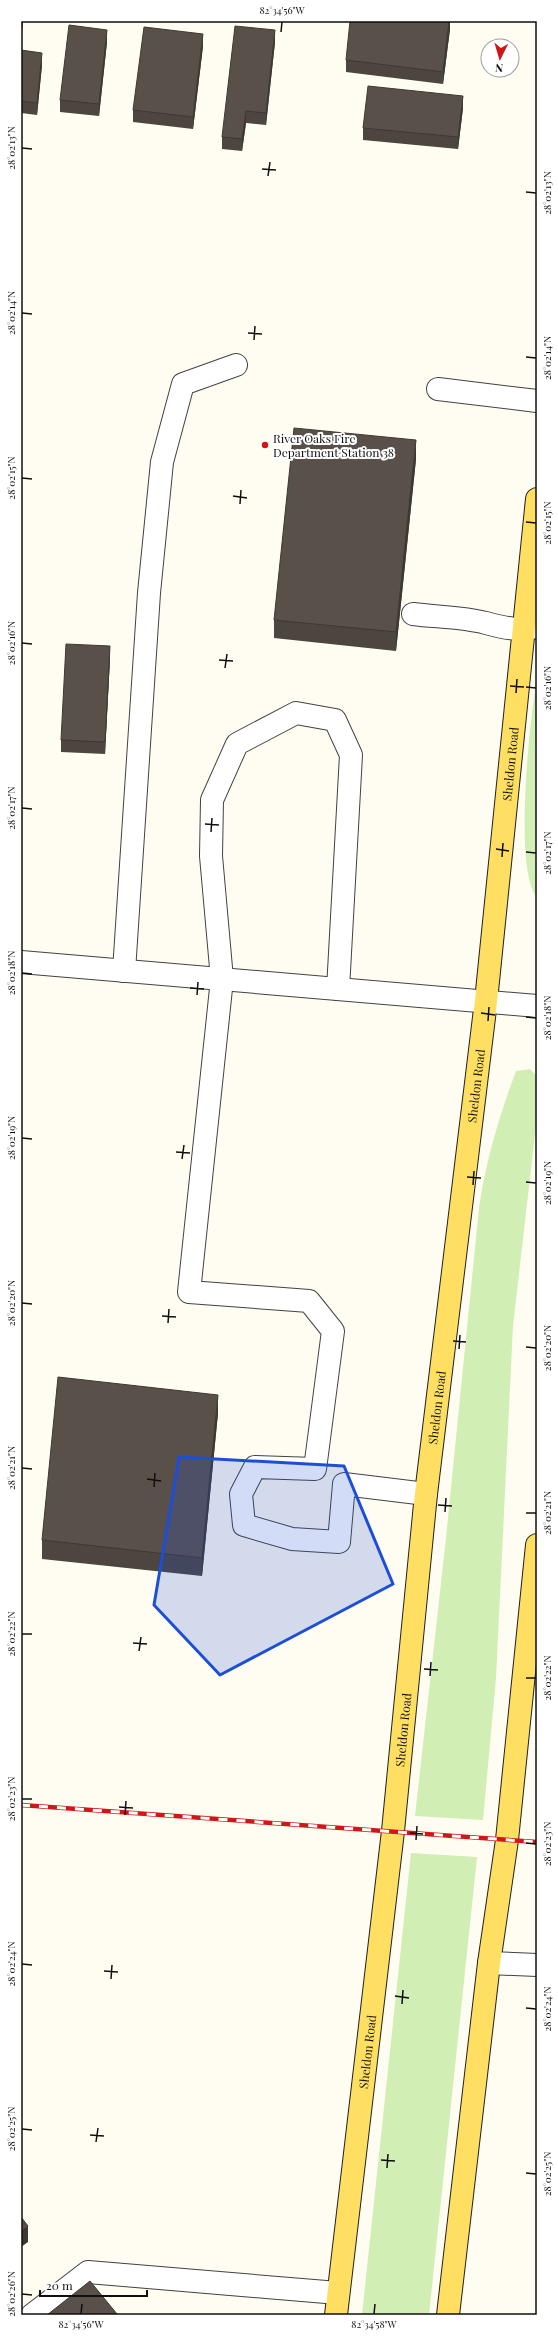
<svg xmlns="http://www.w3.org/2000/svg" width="558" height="2336" font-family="'Playfair Display',serif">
  <rect width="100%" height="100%" fill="#fffdf1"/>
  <g fill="#d1eeb5">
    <path d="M537,678V897C513,871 530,715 537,678Z"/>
    <path d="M530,1069L537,1076V1117L513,1326L496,1678L483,1820L415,1816L446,1538L479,1208C486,1160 499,1117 516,1071Z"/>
    <path d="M411,1853L477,1857L429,2315H362Z"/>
  </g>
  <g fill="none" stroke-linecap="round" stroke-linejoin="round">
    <defs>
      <g id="minor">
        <path d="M438,389L537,401"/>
        <path d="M413,614C436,617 463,617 486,623C504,628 518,631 537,627"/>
        <path d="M21,962L537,1006"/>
        <path d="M124,971L149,593L162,462L183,384L236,365"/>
        <path d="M338,989L351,755L335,720L296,713L237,744L212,800L211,856L222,979L189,1292L309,1301L333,1331L315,1469L255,1467L241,1494L244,1525L292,1539L339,1542L344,1484L426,1494"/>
        <path d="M489,1963L537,1965"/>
        <path d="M32,2315L88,2272L338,2293"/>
      </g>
      <g id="major">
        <path id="s1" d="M336,2315L393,1831L426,1494L486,1001L537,499"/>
        <path d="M448,2315L489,1963L507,1840L537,1545"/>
      </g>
    </defs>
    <use href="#minor" stroke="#424242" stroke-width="24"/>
    <use href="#major" stroke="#202020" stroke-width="24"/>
    <use href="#minor" stroke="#fff" stroke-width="22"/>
    <use href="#major" stroke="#ffdf61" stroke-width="22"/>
    <defs>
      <path id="rail" d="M21,1805L537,1842"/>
    </defs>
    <use href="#rail" stroke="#cf1719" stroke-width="4.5"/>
    <use href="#rail" stroke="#fff" stroke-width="3" stroke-dasharray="9" stroke-linecap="butt"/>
  </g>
  <g fill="#4d4540">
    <path d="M450,21V29L443,84L346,72V60Z"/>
    <path d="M107,42L99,116L60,112V100Z"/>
    <path d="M275,42L266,125L246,123L242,151L222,149V137Z"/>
    <path d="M203,46L193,129L133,122V110Z"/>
    <path d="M21,50L42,65L37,115L21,113Z"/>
    <path d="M463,108L458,149L363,140V128Z"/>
    <path d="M416,459L396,651L274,638V620Z"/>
    <path d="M110,658L105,754L61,752V740Z"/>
    <path d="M218,1413L202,1576L42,1559V1540Z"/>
  </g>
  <g fill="#3e3834">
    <path d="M22,21H23L21,46V34Z"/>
    <path d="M449,21H450V29L443,84V72Z"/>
    <path d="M107,30V42L99,116V104Z"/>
    <path d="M275,30V42L266,125V113Z"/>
    <path d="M203,34V46L193,129V117Z"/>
    <path d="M42,53V65L37,115V103Z"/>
    <path d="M463,96V108L458,149V137Z"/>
    <path d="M246,111V123L242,151V139Z"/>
    <path d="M416,440V459L396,651V632Z"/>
    <path d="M110,646V658L105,754V742Z"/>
    <path d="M218,1395V1413L202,1576V1558Z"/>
    <path d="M28,2226V2242L21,2247V2231Z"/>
  </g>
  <g fill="#59504a" stroke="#3e3834">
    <path d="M21,21H22L21,34Z"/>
    <path d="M350,21H449L443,72L346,60Z"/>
    <path d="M69,25L107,30L99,104L60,100Z"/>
    <path d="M235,26L275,30L266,113L246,111L242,139L222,137Z"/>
    <path d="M144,27L203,34L193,117L133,110Z"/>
    <path d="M21,50L42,53L37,103L21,101Z"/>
    <path d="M368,86L463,96L458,137L363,128Z"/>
    <path d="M294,428L416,440L396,632L274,620Z"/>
    <path d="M66,644L110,646L105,742L61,740Z"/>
    <path d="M58,1377L218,1395L202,1558L42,1540Z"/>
    <path d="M21,2217L28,2226L21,2231Z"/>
    <path d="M90,2281L117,2314L116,2315H47Z"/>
  </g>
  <path fill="#1d4ed8" fill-opacity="0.2" stroke="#1d4ed8" stroke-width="3" stroke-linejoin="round" d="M179,1457L344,1466L393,1584L220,1675L154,1605Z"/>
  <path fill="none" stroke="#0f0f0f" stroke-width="1.5" d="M281,32L282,22M22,148L32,149M262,169L276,170M268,176L270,162M526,192L536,193M22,313L32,314M248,333L262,334M254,340L255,326M526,357L536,358M22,478L32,479M233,496L247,498M240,504L241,490M526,522L536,523M22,643L32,644M219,660L233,661M225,668L227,654M510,686L524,687M526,687L536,688M516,693L517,679M22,808L32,809M205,824L219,825M211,832L212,818M496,849L509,851M526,852L536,853M502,857L503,843M22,973L32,974M190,988L204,989M197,995L198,982M481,1013L495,1015M526,1017L536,1018M488,1021L489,1007M22,1138L32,1139M176,1152L190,1153M182,1159L184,1145M467,1177L481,1178M526,1182L536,1183M473,1185L474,1171M22,1303L32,1304M162,1316L176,1317M168,1323L169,1309M453,1341L466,1342M526,1347L536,1348M459,1349L460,1335M22,1468L32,1469M147,1479L161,1481M154,1487L155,1473M438,1505L452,1506M445,1512L446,1498M526,1513H536M22,1634H32M133,1643L147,1644M139,1651L141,1637M424,1669L438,1670M430,1676L431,1662M526,1678H536M22,1799H32M119,1807L133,1808M125,1815L126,1801M410,1833L423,1834M416,1840L417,1826M526,1843L536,1844M22,1964L32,1965M104,1971L118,1972M111,1979L112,1965M395,1996L409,1998M402,2004L403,1990M526,2008L536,2009M22,2129L32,2130M90,2135L104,2136M96,2142L98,2128M381,2160L395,2161M387,2168L388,2154M526,2173L536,2174M22,2294L32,2295M81,2314L82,2304M374,2314L375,2304"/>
  <circle fill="#cf1719" stroke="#fff" stroke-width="1.5" cx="265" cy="445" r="4"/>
  <g text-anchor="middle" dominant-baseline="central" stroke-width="4" stroke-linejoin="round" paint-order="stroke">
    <g font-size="12" fill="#0f0f0f" stroke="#fff" text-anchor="start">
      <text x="273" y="438">River Oaks Fire<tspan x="273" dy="14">Department Station 38</tspan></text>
    </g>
    <g font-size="12" fill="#0f0f0f" stroke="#fff">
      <text stroke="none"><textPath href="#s1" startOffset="1561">Sheldon Road</textPath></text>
      <text stroke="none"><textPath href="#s1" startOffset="1237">Sheldon Road</textPath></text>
      <text stroke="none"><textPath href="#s1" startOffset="913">Sheldon Road</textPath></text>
      <text stroke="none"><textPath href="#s1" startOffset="589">Sheldon Road</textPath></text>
      <text stroke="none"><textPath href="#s1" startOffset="265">Sheldon Road</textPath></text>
    </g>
  </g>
  <rect width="558" height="2336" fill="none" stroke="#ffffff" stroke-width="44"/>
  <g transform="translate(500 58) rotate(185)"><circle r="19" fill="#ffffff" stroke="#9f9f9f"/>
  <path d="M0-3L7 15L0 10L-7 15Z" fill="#cf1719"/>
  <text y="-6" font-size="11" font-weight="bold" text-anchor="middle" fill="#0f0f0f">N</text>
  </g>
  <path d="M40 2290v6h107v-6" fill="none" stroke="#0f0f0f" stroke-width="2"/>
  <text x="46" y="2290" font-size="12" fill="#0f0f0f" stroke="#ffffff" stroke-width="3" paint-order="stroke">20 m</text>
  <rect x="22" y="22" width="514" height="2292" fill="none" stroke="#0f0f0f" stroke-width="1.5"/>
  <g font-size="10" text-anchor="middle" fill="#0f0f0f">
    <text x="282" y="14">82°34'56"W</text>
    <text transform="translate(11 148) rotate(-90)" y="4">28°02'13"N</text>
    <text transform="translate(547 193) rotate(-90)" y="4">28°02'13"N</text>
    <text transform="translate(11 313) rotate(-90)" y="4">28°02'14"N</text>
    <text transform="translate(547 358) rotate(-90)" y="4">28°02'14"N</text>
    <text transform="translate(11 478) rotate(-90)" y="4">28°02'15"N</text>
    <text transform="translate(547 523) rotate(-90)" y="4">28°02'15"N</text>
    <text transform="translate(11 643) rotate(-90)" y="4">28°02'16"N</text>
    <text transform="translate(547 688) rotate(-90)" y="4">28°02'16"N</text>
    <text transform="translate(11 808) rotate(-90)" y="4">28°02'17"N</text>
    <text transform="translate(547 853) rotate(-90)" y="4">28°02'17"N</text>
    <text transform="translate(11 973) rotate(-90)" y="4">28°02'18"N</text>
    <text transform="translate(547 1018) rotate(-90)" y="4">28°02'18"N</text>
    <text transform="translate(11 1138) rotate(-90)" y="4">28°02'19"N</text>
    <text transform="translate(547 1183) rotate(-90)" y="4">28°02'19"N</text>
    <text transform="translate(11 1303) rotate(-90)" y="4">28°02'20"N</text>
    <text transform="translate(547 1348) rotate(-90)" y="4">28°02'20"N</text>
    <text transform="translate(11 1468) rotate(-90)" y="4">28°02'21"N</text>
    <text transform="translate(547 1513) rotate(-90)" y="4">28°02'21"N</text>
    <text transform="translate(11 1634) rotate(-90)" y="4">28°02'22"N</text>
    <text transform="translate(547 1678) rotate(-90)" y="4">28°02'22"N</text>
    <text transform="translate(11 1799) rotate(-90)" y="4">28°02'23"N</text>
    <text transform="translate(547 1844) rotate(-90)" y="4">28°02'23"N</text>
    <text transform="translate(11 1964) rotate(-90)" y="4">28°02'24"N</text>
    <text transform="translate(547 2009) rotate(-90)" y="4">28°02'24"N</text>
    <text transform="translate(11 2129) rotate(-90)" y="4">28°02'25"N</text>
    <text transform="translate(547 2174) rotate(-90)" y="4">28°02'25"N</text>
    <text transform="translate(11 2294) rotate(-90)" y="4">28°02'26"N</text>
    <text x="81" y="2328">82°34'56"W</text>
    <text x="374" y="2328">82°34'58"W</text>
  </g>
</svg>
